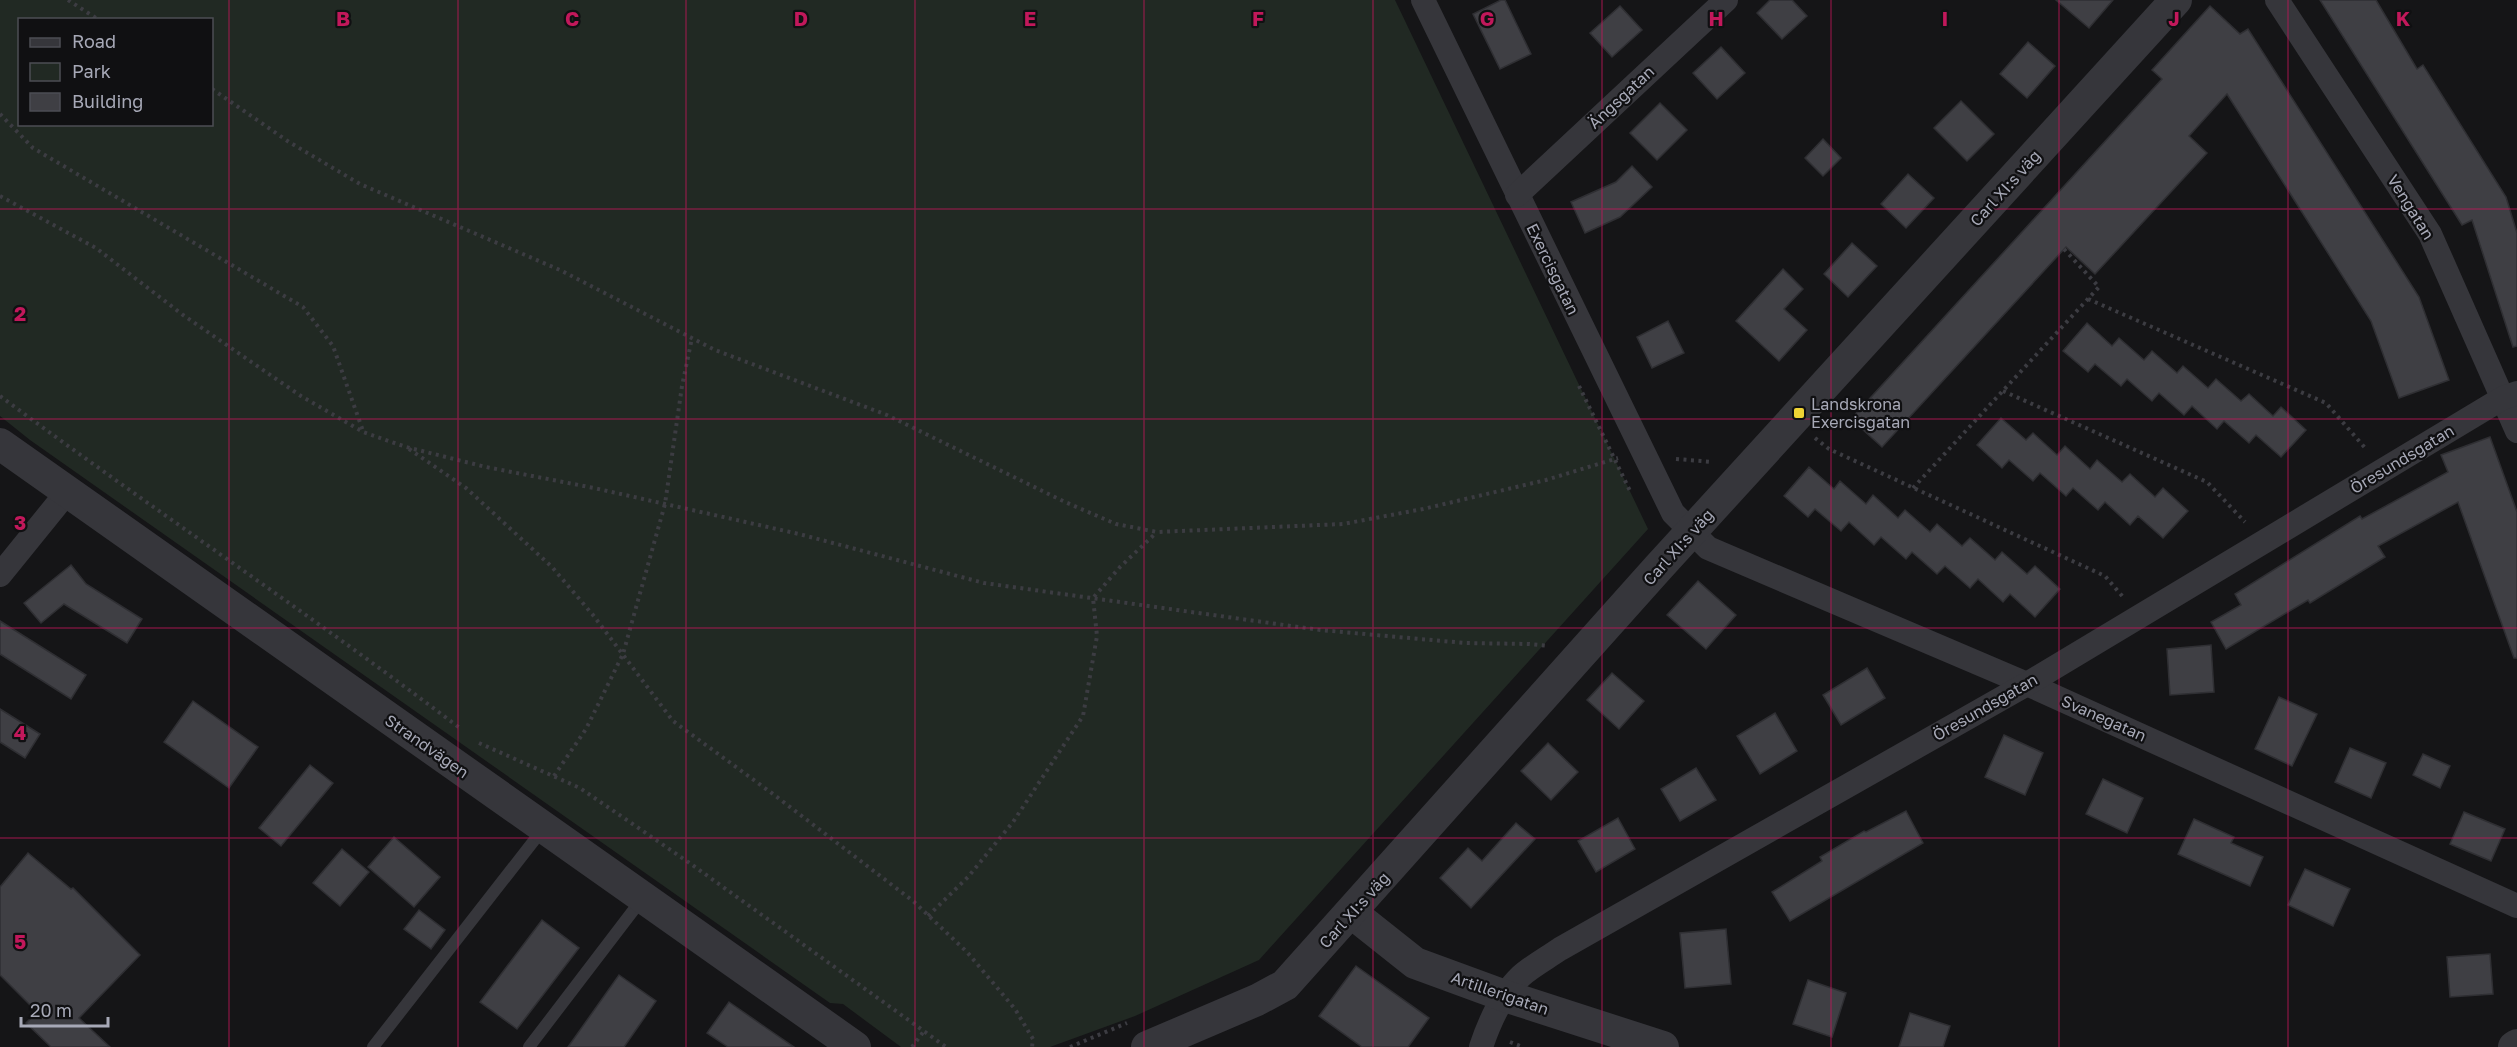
<svg xmlns="http://www.w3.org/2000/svg" width="2517" height="1047" font-family="'Golos Text',sans-serif">
  <rect width="100%" height="100%" fill="#151517"/>
  <path fill="#212923" fill-rule="evenodd" d="M0,0H1395L1648,529L1259,960L1135,1016L1050,1047H901L843,1004L830,1003L30,440L0,416ZM20,20H212V124H20Z"/>
  <g fill="#3f3f44" stroke="#2f2f33" stroke-width="1.5">
    <path d="M1501,0H1505L1531,54L1500,69L1473,14Z"/>
    <path d="M1770,0H1792L1807,16L1782,39L1757,13Z"/>
    <path d="M2056,0H2113L2089,28Z"/>
    <path d="M2320,0H2376L2417,69L2423,65L2506,197L2517,233V346L2513,347L2472,220L2462,225Z"/>
    <path d="M1620,6L1642,30L1612,57L1590,33Z"/>
    <path d="M2210,6L2240,34L2248,29L2419,297L2449,380L2399,398L2371,321L2227,94L2189,136L2207,153L2095,274L2066,247L1882,447L1851,419L2162,79L2152,70Z"/>
    <path d="M2028,42L2055,66L2027,98L2000,74Z"/>
    <path d="M1721,47L1745,73L1717,99L1693,73Z"/>
    <path d="M1961,101L1994,134L1967,161L1934,128Z"/>
    <path d="M1660,103L1687,130L1657,160L1630,133Z"/>
    <path d="M1823,139L1841,158L1823,176L1805,158Z"/>
    <path d="M1632,166L1652,187L1620,217L1585,233L1571,202L1616,182Z"/>
    <path d="M1908,174L1934,198L1906,228L1881,204Z"/>
    <path d="M1852,243L1877,266L1848,297L1824,274Z"/>
    <path d="M1783,269L1803,289L1784,309L1807,330L1779,361L1736,321Z"/>
    <path d="M1668,321L1684,353L1652,368L1637,337Z"/>
    <path d="M2087,323L2112,346L2119,338L2144,360L2152,351L2177,373L2183,366L2208,388L2216,379L2241,401L2249,394L2273,416L2281,407L2306,430L2281,457L2256,435L2249,443L2224,421L2217,429L2192,406L2184,415L2159,393L2152,401L2127,379L2121,386L2095,364L2088,372L2063,351Z"/>
    <path d="M2001,418L2026,440L2033,433L2057,455L2065,446L2090,469L2097,460L2122,482L2130,474L2155,497L2163,488L2188,511L2163,538L2138,516L2130,525L2105,502L2098,510L2073,488L2066,496L2040,473L2033,481L2009,460L2002,468L1977,445Z"/>
    <path d="M2490,437L2517,512V658H2514L2458,502L2378,546L2385,557L2310,603L2308,600L2226,649L2211,622L2241,605L2235,594L2360,516L2362,519L2448,472L2441,455Z"/>
    <path d="M1809,467L1834,489L1840,481L1866,504L1873,495L1898,518L1905,510L1930,532L1937,524L1962,546L1970,538L1995,560L2002,552L2027,574L2035,566L2060,589L2035,617L2010,594L2003,602L1978,579L1970,588L1945,566L1937,574L1912,552L1906,559L1881,537L1874,545L1849,522L1841,531L1815,509L1808,517L1784,496Z"/>
    <path d="M71,565L86,584L142,619L127,643L64,604L41,623L24,603Z"/>
    <path d="M1698,581L1736,615L1706,649L1667,615Z"/>
    <path d="M0,621L86,675L71,699L0,654Z"/>
    <path d="M2211,645L2214,692L2170,695L2167,649Z"/>
    <path d="M1867,668L1885,698L1841,725L1823,695Z"/>
    <path d="M1612,673L1644,701L1619,729L1587,700Z"/>
    <path d="M2279,697L2317,714L2292,766L2255,749Z"/>
    <path d="M193,701L258,747L229,788L164,742Z"/>
    <path d="M0,709L40,734L25,758L0,742Z"/>
    <path d="M1775,713L1797,751L1760,774L1737,736Z"/>
    <path d="M2004,735L2043,753L2025,795L1985,777Z"/>
    <path d="M1548,743L1578,772L1551,800L1521,771Z"/>
    <path d="M2350,748L2386,763L2371,798L2335,782Z"/>
    <path d="M2423,754L2450,766L2440,788L2413,775Z"/>
    <path d="M310,765L333,783L281,846L259,828Z"/>
    <path d="M1696,768L1716,800L1680,821L1661,789Z"/>
    <path d="M2103,779L2143,798L2127,833L2086,814Z"/>
    <path d="M1906,811L1923,843L1790,921L1772,892L1822,861L1820,857L1864,831L1866,832Z"/>
    <path d="M2464,812L2505,829L2491,861L2450,844Z"/>
    <path d="M1618,818L1635,849L1596,872L1578,841Z"/>
    <path d="M2194,819L2234,837L2231,843L2263,857L2250,886L2178,854Z"/>
    <path d="M1516,823L1535,839L1471,908L1440,878L1468,848L1482,861Z"/>
    <path d="M394,837L440,877L414,907L368,867Z"/>
    <path d="M342,849L369,872L340,906L313,883Z"/>
    <path d="M28,853L71,889L73,888L140,955L79,1018L110,1047H51L26,1023L37,1012L0,975V887Z"/>
    <path d="M2305,869L2350,889L2333,926L2288,905Z"/>
    <path d="M419,910L445,930L431,949L404,929Z"/>
    <path d="M542,920L579,948L517,1029L480,1002Z"/>
    <path d="M1726,929L1731,984L1685,988L1680,933Z"/>
    <path d="M2490,954L2493,994L2450,997L2447,957Z"/>
    <path d="M1356,966L1429,1018L1408,1047H1362L1319,1016Z"/>
    <path d="M619,975L656,1001L624,1047H568Z"/>
    <path d="M1808,980L1846,993L1832,1037L1793,1024Z"/>
    <path d="M729,1002L765,1027L794,1047H728L707,1033Z"/>
    <path d="M1910,1013L1950,1026L1943,1047H1899Z"/>
  </g>
  <g fill="none" stroke-linecap="round" stroke-linejoin="round">
    <g stroke="#3c3c42" stroke-width="4" stroke-dasharray="3 4.5" stroke-linecap="butt">
      <path d="M68,0L99,20"/>
      <path d="M212,89L289,142L360,184L560,270L715,350L887,415L1065,502L1116,524L1157,532L1343,524L1423,509L1546,480L1618,458"/>
      <path d="M0,114L33,148L303,307L333,346L363,431"/>
      <path d="M0,196L96,248L183,315L301,396L363,432L406,447L486,467L594,488L799,534L984,583L1320,630L1465,643L1529,644L1549,646"/>
      <path d="M2088,299L2326,403L2366,449"/>
      <path d="M1579,386L1631,493"/>
      <path d="M2003,391L2207,482L2245,522"/>
      <path d="M0,396C152,509 310,614 461,729"/>
      <path d="M1815,438L1829,449L2105,576L2123,597"/>
      <path d="M409,449L466,488L552,567L593,615L673,721L773,794L913,901L967,952L1015,1009L1033,1039L1032,1047"/>
      <path d="M1676,459L1713,462"/>
      <path d="M1913,488L2099,287L2063,248"/>
      <path d="M479,743L580,788L691,864L946,1047"/>
      <path d="M554,776L586,729L623,654L665,504L682,386L692,338"/>
      <path d="M928,916L968,877L1013,822L1083,716L1097,636L1093,598L1120,567L1156,533"/>
      <path d="M1510,1042L1523,1047"/>
      <path d="M912,1047L924,1031"/>
      <path d="M1070,1047L1127,1023"/>
    </g>
    <g stroke="#36363b" stroke-width="12">
      <path d="M373,1047L543,829"/>
      <path d="M529,1047L642,899"/>
    </g>
    <g stroke="#36363b" stroke-width="24">
      <path d="M1423,0L1673,513L1708,548L2027,684L2517,906"/>
      <path d="M2277,0L2430,234L2517,431"/>
      <path d="M1517,195L1726,0"/>
      <path d="M0,575L68,491"/>
      <path d="M1481,1047C1489,1023 1502,994 1521,976C1532,966 1547,958 1560,949L2027,684L2503,398L2517,393"/>
    </g>
    <g stroke="#36363b" stroke-width="32">
      <path d="M0,444L855,1047"/>
      <path d="M1352,913L1415,963L1505,996L1663,1047"/>
      <path d="M1147,1047L1257,1000L1285,985L1657,569L2176,0"/>
      <path d="M2514,1047L2517,1045"/>
    </g>
  </g>
  <path fill="none" stroke="#c2185b" stroke-width="1.5" stroke-opacity="0.55" d="M229,0V1047M458,0V1047M686,0V1047M915,0V1047M1144,0V1047M1373,0V1047M1602,0V1047M1831,0V1047M2059,0V1047M2288,0V1047M0,209H2517M0,419H2517M0,628H2517M0,838H2517"/>
  <rect fill="#f0d334" stroke="#101012" stroke-width="2" x="1793" y="407" width="12" height="12" rx="3"/>
  <g text-anchor="middle" dominant-baseline="central" stroke-width="4.5" stroke-linejoin="round" paint-order="stroke">
    <g font-size="16" fill="#a7a9b7" stroke="#101012">
      <text transform="translate(1621 97) rotate(-43)">Ängsgatan</text>
      <text transform="translate(2005 188) rotate(-48)">Carl XI:s väg</text>
      <text transform="translate(2411 207) rotate(58)">Vengatan</text>
      <text transform="translate(1553 269) rotate(64)">Exercisgatan</text>
      <text transform="translate(2402 459) rotate(-31)">Öresundsgatan</text>
      <text transform="translate(1678 547) rotate(-48)">Carl XI:s väg</text>
      <text transform="translate(1985 707) rotate(-30)">Öresundsgatan</text>
      <text transform="translate(2104 718) rotate(24)">Svanegatan</text>
      <text transform="translate(427 746) rotate(35)">Strandvägen</text>
      <text transform="translate(1354 910) rotate(-48)">Carl XI:s väg</text>
      <text transform="translate(1500 993) rotate(19)">Artillerigatan</text>
    </g>
    <g font-size="16" fill="#a7a9b7" stroke="#101012" text-anchor="start">
      <text x="1811" y="404">Landskrona<tspan x="1811" dy="18">Exercisgatan</tspan></text>
    </g>
  </g>
  <g font-size="20" text-anchor="middle" font-weight="bold" fill="#c2185b" stroke="#101012" stroke-width="4.5" stroke-linejoin="round" paint-order="stroke">
    <text x="343" y="26">B</text>
    <text x="572" y="26">C</text>
    <text x="801" y="26">D</text>
    <text x="1030" y="26">E</text>
    <text x="1258" y="26">F</text>
    <text x="1487" y="26">G</text>
    <text x="1716" y="26">H</text>
    <text x="1945" y="26">I</text>
    <text x="2174" y="26">J</text>
    <text x="2403" y="26">K</text>
    <text x="20" y="321">2</text>
    <text x="20" y="530">3</text>
    <text x="20" y="740">4</text>
    <text x="20" y="949">5</text>
  </g>
  <rect x="18" y="18" width="195" height="108" fill="#101012" stroke="#4c4d54" stroke-width="1.5"/>
  <rect x="30" y="38" width="30" height="9" fill="#36363b" stroke="#4c4d54" stroke-width="1.5"/>
  <text x="72" y="48" font-size="18" fill="#a7a9b7">Road</text>
  <rect x="30" y="63" width="30" height="18" fill="#212923" stroke="#4c4d54" stroke-width="1.5"/>
  <text x="72" y="78" font-size="18" fill="#a7a9b7">Park</text>
  <rect x="30" y="93" width="30" height="18" fill="#3f3f44" stroke="#4c4d54" stroke-width="1.5"/>
  <text x="72" y="108" font-size="18" fill="#a7a9b7">Building</text>
  <path d="M21 1017v9h87v-9" fill="none" stroke="#a7a9b7" stroke-width="3"/>
  <text x="30" y="1017" font-size="18" fill="#a7a9b7" stroke="#101012" stroke-width="4.5" paint-order="stroke">20 m</text>
</svg>
